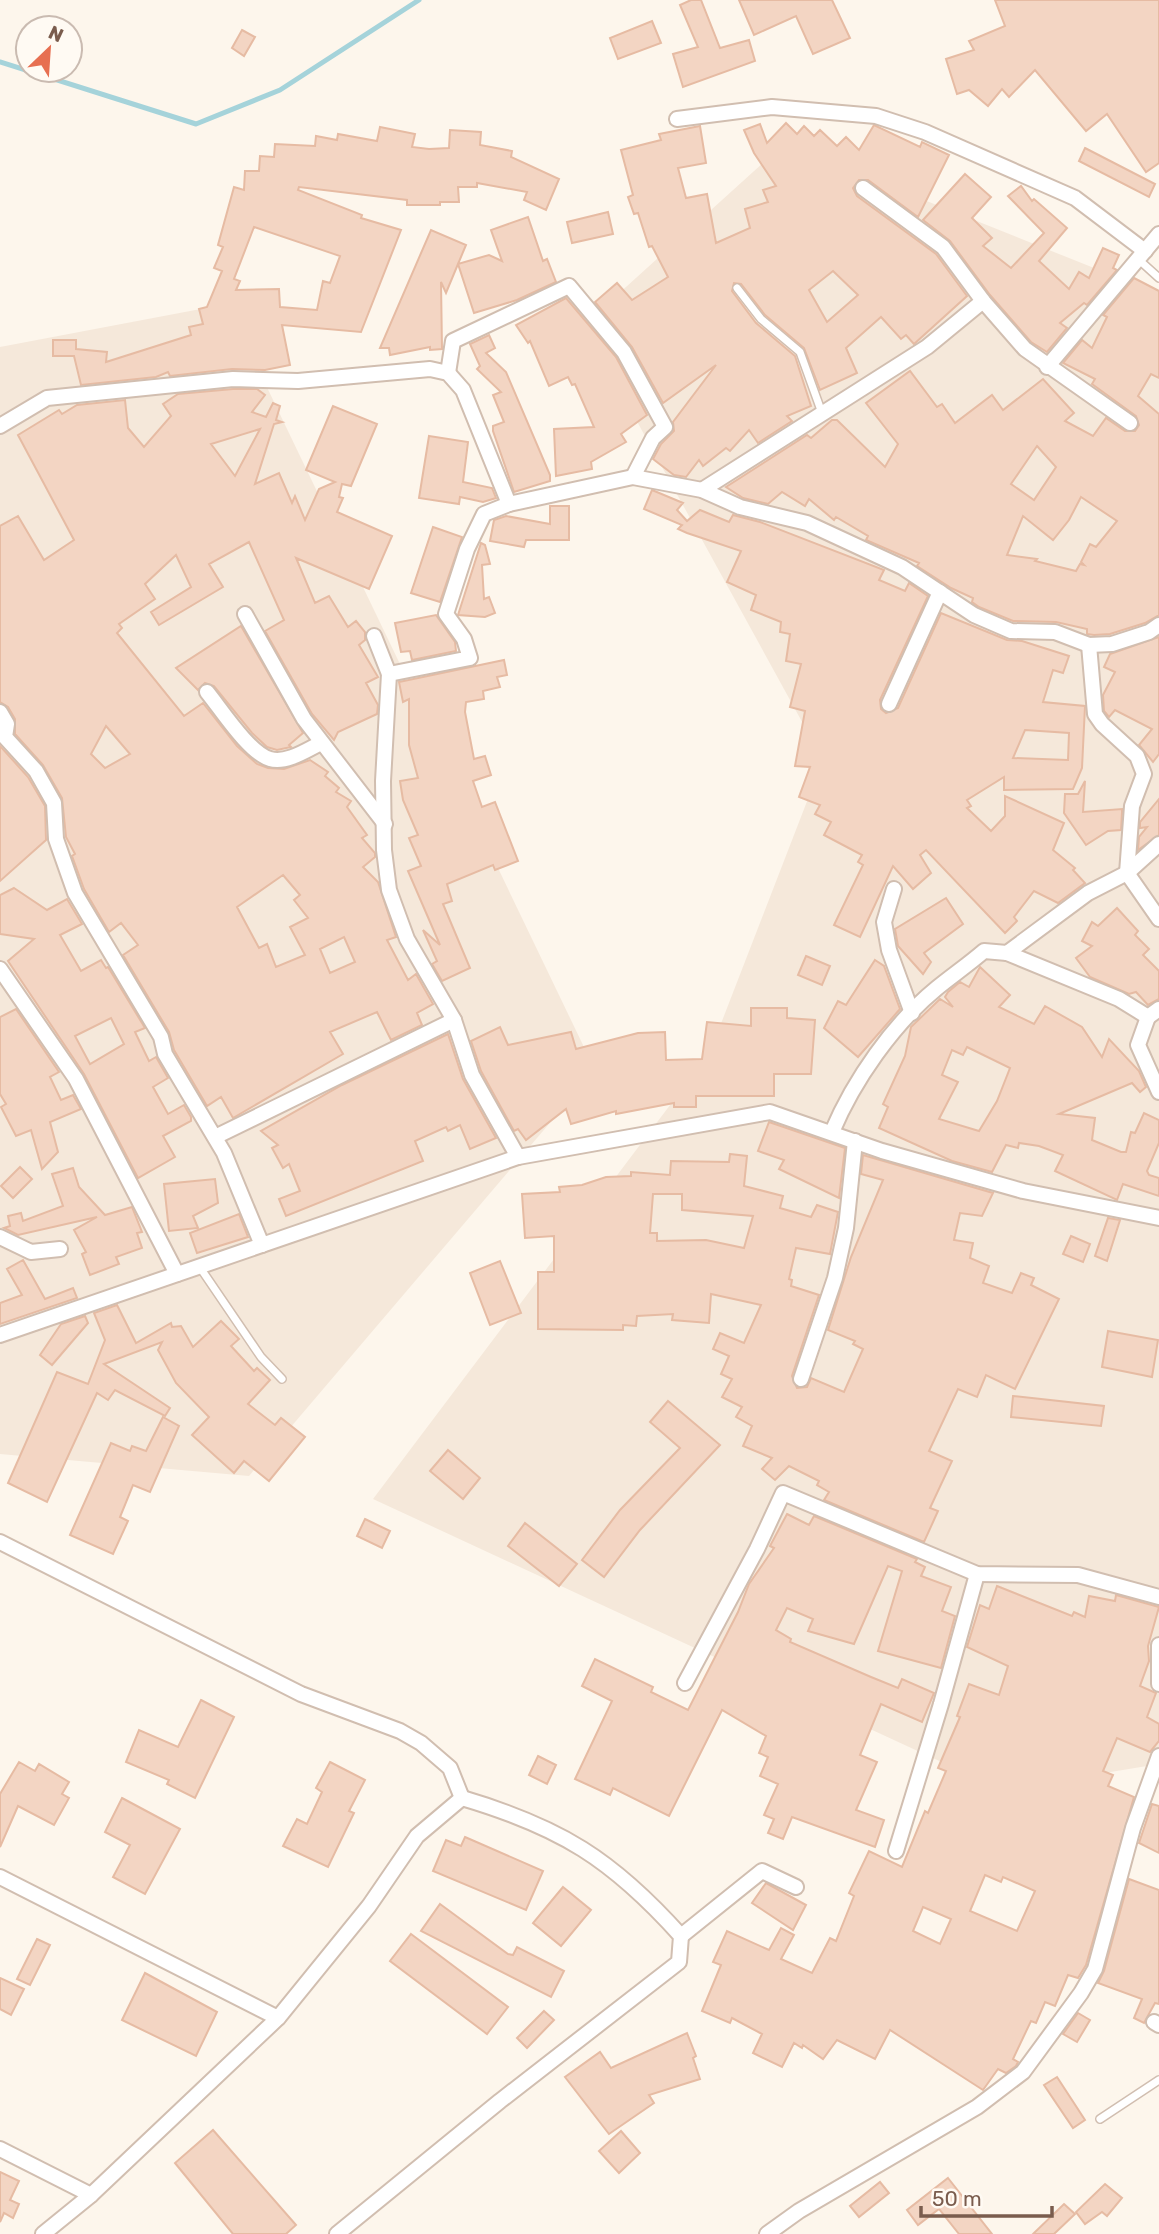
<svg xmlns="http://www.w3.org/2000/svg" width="1159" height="2234" font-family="Rubik,sans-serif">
  <rect width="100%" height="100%" fill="#fdf6ec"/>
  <g fill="#f5e8da">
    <path d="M784,144L1159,294V1764L1002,1790L373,1499L710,1052L823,760L584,325Z"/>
    <path d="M227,304L595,1070L249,1476L0,1454V347Z"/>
  </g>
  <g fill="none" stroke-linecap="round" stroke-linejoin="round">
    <path stroke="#a5d3da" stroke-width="5" d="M0,62L196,124L280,90L419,0"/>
  </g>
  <g fill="#f3d5c3" stroke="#e6bba3" stroke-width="2" fill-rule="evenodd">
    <path d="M691,0H701L720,48L749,40L755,61L683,87L673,54L698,47L680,5Z"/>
    <path d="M739,0H832L850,38L813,54L796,16L754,35Z"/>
    <path d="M995,0H1159V163L1146,172L1107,114L1086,131L1035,70L1009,97L1002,89L988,106L969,90L957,94L946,59L974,50L969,41L1005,26Z"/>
    <path d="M652,21L661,43L618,59L610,38Z"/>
    <path d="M242,30L255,37L244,56L232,48Z"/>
    <path d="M786,123L797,134L804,126L814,136L820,130L837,146L846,137L859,150L874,125L920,147L922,142L949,155L918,217L868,180H859L853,188L857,196L936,254L967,296L914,344L906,335L901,339L881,317L846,348L857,373L820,390L804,348L765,315L741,284L734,283L732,291L756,323L795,356L811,406L787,416L792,421L758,443L749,430L730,451L726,448L703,466L699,460L686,477L674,475L653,459L661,444L674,431L673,422L716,365L663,403L632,347L595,302L617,283L632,300L668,277L652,246L649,247L638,213L634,214L628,197L633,195L621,150L661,140L659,134L700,126L706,163L678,168L686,198L707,194L716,243L750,228L745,209L768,202L763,190L776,186L754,153L744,130L760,124L767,143ZM833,271L858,295L827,322L809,290Z"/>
    <path d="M380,127L415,134L412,147L429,149L449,148L450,130L481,132L480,145L512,151L511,157L559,179L546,210L524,200L527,192L477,183V187H458L459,202H440V205H407V200L299,187L298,190L362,215L361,218L401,230L361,332L282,325L290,365L265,370L232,369L170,376L168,372L156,377L81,385L74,356H53V340H76V349L107,352L106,362L191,335L189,327L203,324L199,309L207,307L222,271L214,268L223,247L218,245L234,187L244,190L245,171H259L260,156L274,157L275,144L315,146L316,136L337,140L338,134L377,141ZM254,227L340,256L330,283L323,281L317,310L280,307L279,289L236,290L240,281L234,279Z"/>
    <path d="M1085,148L1155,184L1149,197L1079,161Z"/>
    <path d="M965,174L991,197L972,218L992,238L983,246L1011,268L1044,233L1008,196L1021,186L1032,201L1034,199L1067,228L1039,261L1069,289L1079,272L1089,278L1103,248L1119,255L1113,268L1117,270L1087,305L1084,303L1060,323L1067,328L1047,352L1031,342L990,295L950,241L923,220Z"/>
    <path d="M608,212L613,234L572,243L567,222Z"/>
    <path d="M528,217L543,261L547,259L556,282L517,300L474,313L458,264L446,293L441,282L442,349L430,350V347L390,355L389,348H380L431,230L466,245L458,264L489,255L502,261L491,230Z"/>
    <path d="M1134,278L1159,291V378L1151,374L1138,396L1159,414V615L1145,623L1110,634L1094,635L1087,634V629L1056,622L1013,621L979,607L972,602L973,598L951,588L917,566L919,563L866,540L868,536L836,517L834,520L809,499L805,506L782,492L768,504L743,498L726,487L807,435L811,438L832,420H837L885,467L898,444L866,403L910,371L937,407L942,404L955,423L992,395L1003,410L1043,379L1074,413L1065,421L1093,436L1106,418L1125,431H1135L1139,425L1136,416L1092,384L1095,379L1063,363L1082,340L1092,348L1107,317L1103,315ZM1037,446L1056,467L1034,500L1011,484ZM1081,497L1117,521L1096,547L1090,544L1081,562L1084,565L1080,564L1076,571L1035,561L1037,559L1007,555L1023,516L1053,540L1069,520Z"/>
    <path d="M566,298L616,357L647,415L621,434L626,442L591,462L592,469L556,476L554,429L594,427L575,384L572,385L568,377L549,386L530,341L528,343L516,325Z"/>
    <path d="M489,335L495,348L486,353L506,372L550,475V481L514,492L493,431V426L504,422L493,395L501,392L477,369L480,366L470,344Z"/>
    <path d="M233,389H257L265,395L252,412L266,417L273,403L280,406L276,420L282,422L274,424L255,484L279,473L292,503L295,496L305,520L319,489L335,482L306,470L333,406L377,424L351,486L342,484L339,497L343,498L337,512L392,536L369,589L296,558L315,603L329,596L348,627L356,621L365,632V640L359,645L378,677L366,683L378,705L377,714L338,732L334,740L312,714L265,631L284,620L249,542L209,564L223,587L159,625L151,612L191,587L176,555L145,584L155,599L119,624L122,628L117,633L184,716L203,703L237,746L257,764L268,768L284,769L310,760L328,772L325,776L339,788L336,792L351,801L347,807L367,835L362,838L375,853V857L363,867L378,882L396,937L387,940L408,980L416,974L433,1004L417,1013L422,1025L391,1040L377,1012L330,1032L343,1054L233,1118L221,1097L207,1106L174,1050L169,1032L123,955L138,945L121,923L109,932L84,889L72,856L75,854L66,837L62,798L43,765L15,734V719L8,707L0,702V526L18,516L44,560L74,540L18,435L59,410L62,414L77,405L125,400L128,428L144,447L171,416L163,404L178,394ZM260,429L235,476L211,444ZM106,726L130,754L105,768L91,754ZM283,875L300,895L294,900L308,918L290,927L305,955L276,967L267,944L259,948L237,907ZM344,937L355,962L330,973L320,949Z"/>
    <path d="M429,436L468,442L463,482L492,488L496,498L483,502L460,497L459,504L419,498Z"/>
    <path d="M652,490L683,503L677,510L687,521L700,510L729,522L733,515L760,522L884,570L879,580L905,591L909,583L928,596L880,700L881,709L886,713L898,708L941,613L1007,640L1022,641L1069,656L1063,673L1053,670L1043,702L1085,706L1082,768L1073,789L1004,790V777L967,800L971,806L967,808L991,831L1005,816V796L1064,823L1053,850L1075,868L1073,870L1085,883L1058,903L1034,891L1014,917L1017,921L1005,933L926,850L920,855L931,873L913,889L893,866L860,937L834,925L863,865L858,862L862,855L824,835L831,822L815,814L820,805L799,797L810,767L795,766L805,711L790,707L801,664L786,661L790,634L780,632L781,622L751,610L756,595L727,582L741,551L687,533L678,529L682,525L644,509ZM1025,730L1069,733L1068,760L1013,758Z"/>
    <path d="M550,506H569V540H526L524,547L490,541L494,520L506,516L550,524Z"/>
    <path d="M433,527L462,537L440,602L411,593Z"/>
    <path d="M481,543L485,545L490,564L482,565L484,599L489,597L495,613L485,617L458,615Z"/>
    <path d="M436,615L455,642L456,651L412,660L410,651L401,652L395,623Z"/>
    <path d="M241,626L303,733L289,745L291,747L277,750L267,747L252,733L214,686L205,683L198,690L176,668Z"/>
    <path d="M1159,637V754L1153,762L1139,745L1152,729L1115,710L1109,717L1104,711L1103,695L1115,672L1104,667L1110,654Z"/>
    <path d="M504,660L507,675L497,677L500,687L483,691L484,699L466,702L465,712L474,759L485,756L491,775L473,781L482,807L495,802L518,861L495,870L493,865L447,884L452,901L443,904L470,968L442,981L432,964L437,961L423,930L440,945L408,871L421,866L409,838L418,835L403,800L400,781L418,778L409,745V699L403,702L399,682Z"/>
    <path d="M0,746L28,777L45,806L46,840L0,881Z"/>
    <path d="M1085,781L1083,812L1122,809V812L1121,830L1108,831L1086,845L1064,813L1065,794H1078Z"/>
    <path d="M1159,799V835L1138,850L1139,837L1147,827L1140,828V822Z"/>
    <path d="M14,888L47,910L67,899L82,924L60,935L81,971L101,960L106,968L108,967L145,1028L135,1032L149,1061L156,1057L168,1078L153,1087L168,1114L184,1105L191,1117V1121L163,1136L175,1157L138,1178L84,1074L8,961L34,939L0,934V895ZM111,1018L124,1044L90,1064L75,1036Z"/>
    <path d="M946,898L963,924L924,953L931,962L923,974L898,946L895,929Z"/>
    <path d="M1117,908L1138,931L1135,935L1149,949L1143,955L1159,971V999L1148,1005L1136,992L1129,994L1090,977L1076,958L1092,946L1082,941L1092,922L1098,926Z"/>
    <path d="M806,956L830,966L822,985L798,975Z"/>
    <path d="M875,960L884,966L900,1009L858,1057L824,1028L838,1001L846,1005Z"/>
    <path d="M980,967L1010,995L999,1007L1034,1024L1045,1006L1082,1027L1102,1057L1109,1039L1139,1071L1146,1087L1140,1092L1132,1083L1059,1114L1095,1118L1092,1140L1121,1152H1126L1131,1132L1135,1133L1144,1113L1159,1120V1143L1147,1171L1149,1175L1159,1178V1196L1123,1184L1117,1200L1055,1171L1063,1155L1039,1146L1019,1143L1018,1148L1006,1145L992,1172L952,1161L879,1128L888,1107L883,1104L905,1056L911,1027L940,999L953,1007L945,997L948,992L960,982L969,987ZM967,1047L1010,1068L997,1101L979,1131L939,1119L958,1082L942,1075L952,1050L963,1055Z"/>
    <path d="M751,1008H787V1018L815,1020L811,1074H774V1096H696V1107H674V1103L616,1114V1111L571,1124L566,1109L526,1140L518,1129L514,1131L481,1071L471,1041L500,1027L508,1045L571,1032L576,1049L638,1033L665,1032L666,1060L702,1059L707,1022L751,1026Z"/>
    <path d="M16,1009L59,1072L50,1077L61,1100L73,1095L81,1109L50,1122L58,1152L42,1169L31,1130L16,1136L1,1107L6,1104L0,1094V1017Z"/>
    <path d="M448,1034L463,1079L496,1138L470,1149L460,1125L448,1131L446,1127L415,1141L423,1161L286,1216L279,1199L300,1191L289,1164L283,1168L272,1148L278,1145L261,1131L342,1085Z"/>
    <path d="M769,1122L845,1148L839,1198L779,1169L784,1160L758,1151Z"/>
    <path d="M730,1154L747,1156L744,1186L783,1196L780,1208L811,1217L817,1205L838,1212L830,1254L796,1248L789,1279L792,1280L791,1286L819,1295L792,1376L797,1388L807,1387L811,1378L844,1392L863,1349L853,1344L855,1341L828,1330L851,1257L883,1180L861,1174L863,1155L993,1193L982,1216L960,1213L954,1240L973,1243L970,1258L989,1266L983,1283L1012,1293L1021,1273L1034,1278L1031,1285L1059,1299L1015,1389L986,1375L977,1397L958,1389L929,1451L952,1461L930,1508L938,1511L924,1542L824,1500L829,1492L817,1485L819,1481L789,1466L775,1480L762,1469L772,1458L743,1446L752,1426L736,1417L742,1407L722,1397L732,1379L721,1374L729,1356L713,1349L720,1333L744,1343L761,1305L711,1294L709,1323L672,1320L673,1314L637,1316L636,1326L623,1325V1330L538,1329V1272H554V1236L525,1238L522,1194L560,1192L559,1187L582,1185L606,1177L631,1176V1172L670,1175L671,1161L729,1162ZM653,1194H682V1210L753,1216L744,1248L706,1240L657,1241V1233H650Z"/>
    <path d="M20,1167L32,1179L13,1198L1,1186Z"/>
    <path d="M73,1168L79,1187L105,1215L132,1207L142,1232L137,1233L142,1248L116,1257L119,1264L90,1275L82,1254L86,1252L74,1230L97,1217L18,1235L4,1228L10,1226L8,1216L21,1213L23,1221L63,1206L52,1174Z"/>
    <path d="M215,1179L218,1203L193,1216L198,1228L169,1231L164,1184Z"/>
    <path d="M239,1214L248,1237L197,1253L190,1233Z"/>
    <path d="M1108,1218L1120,1220L1107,1261L1095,1256Z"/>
    <path d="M1071,1236L1090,1244L1083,1262L1063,1254Z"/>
    <path d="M23,1260L45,1299L73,1288L77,1298L0,1324V1303L22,1295L7,1269Z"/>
    <path d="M500,1261L521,1313L490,1325L470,1273Z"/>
    <path d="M117,1305L136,1343L171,1323L172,1327L181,1326L193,1347L221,1321L239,1339L231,1346L254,1371L257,1368L270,1380L248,1404L275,1425L281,1418L305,1437L269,1481L244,1461L234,1473L192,1435L209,1417L176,1383L158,1350L162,1342L104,1364L170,1408L165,1416L115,1390L108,1400L97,1393L47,1502L8,1483L57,1372L88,1384L105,1340L94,1313Z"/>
    <path d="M85,1316L88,1323L52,1365L40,1355L61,1324Z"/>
    <path d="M1108,1331L1158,1340L1152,1377L1102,1367Z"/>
    <path d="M1013,1396L1104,1406L1101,1426L1011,1417Z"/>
    <path d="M668,1401L720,1445L640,1530L604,1577L582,1560L620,1510L680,1448L650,1422Z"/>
    <path d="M163,1417L179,1426L150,1492L133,1485L120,1517L128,1521L113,1554L70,1535L111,1443L130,1451L132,1446L146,1451Z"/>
    <path d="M448,1450L480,1478L463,1499L430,1471Z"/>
    <path d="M787,1514L809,1525L814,1516L917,1559L915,1562L925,1567L921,1576L951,1587L942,1611L955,1616L941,1668L878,1651L902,1571L888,1566L854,1644L808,1631L813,1619L787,1608L776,1630L791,1639L790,1642L871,1677L898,1688L902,1679L934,1693L922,1722L881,1704L860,1755L877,1762L856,1810L884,1820L875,1847L792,1817L783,1839L768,1833L774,1819L764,1815L778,1784L760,1776L768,1757L759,1753L766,1736L722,1710L669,1816L613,1788L610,1795L575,1779L612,1701L582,1686L595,1659L653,1687L651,1692L688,1710L738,1612L749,1584L774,1548L770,1546Z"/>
    <path d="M365,1519L390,1531L382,1548L357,1536Z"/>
    <path d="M525,1523L577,1564L559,1586L508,1546Z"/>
    <path d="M997,1586L1072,1616L1074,1612L1085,1617L1089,1596L1115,1601L1116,1595L1159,1607L1148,1646L1149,1661L1140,1686L1156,1693L1147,1717L1159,1724V1741L1150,1752L1117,1738L1103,1771L1113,1775L1108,1786L1134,1797L1086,1965L1078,1978L1068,1975L1055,2006L1045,2002L1036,2023L1031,2021L1013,2059L1018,2062L1016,2066L1006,2073L998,2069L983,2090L890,2030L875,2059L837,2040L823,2059L803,2045L802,2048L794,2043L782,2067L753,2053L762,2034L732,2018L730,2023L702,2011L721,1965L713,1962L727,1931L769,1950L781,1928L794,1935L781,1959L812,1973L830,1938L836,1941L854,1896L849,1893L869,1851L902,1867L925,1811L928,1813L946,1771L938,1768L960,1717L957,1716L969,1684L999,1695L1008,1666L967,1647L980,1605L989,1609ZM985,1875L1001,1882L1003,1877L1035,1891L1017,1931L970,1911ZM923,1907L951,1919L940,1944L913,1931Z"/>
    <path d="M201,1700L234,1717L195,1798L167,1784L169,1780L126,1762L139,1730L178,1747Z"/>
    <path d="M538,1756L556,1765L547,1784L529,1775Z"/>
    <path d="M19,1762L35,1771L39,1764L69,1782L62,1794L69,1798L54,1825L18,1806L0,1847V1794Z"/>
    <path d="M330,1762L365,1780L349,1811L354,1813L328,1867L283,1846L297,1819L307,1824L322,1792L316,1788Z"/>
    <path d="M122,1798L180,1829L145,1894L113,1877L130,1845L105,1832Z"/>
    <path d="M1152,1804L1159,1806V1853L1139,1843Z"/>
    <path d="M465,1837L543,1871L526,1910L433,1871L446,1840L461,1846Z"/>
    <path d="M1129,1879L1159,1890V2004L1155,2003L1144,2023L1134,2018L1142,1999L1098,1983L1104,1971Z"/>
    <path d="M766,1883L806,1905L793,1930L752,1903Z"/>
    <path d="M563,1887L591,1910L561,1946L533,1923Z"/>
    <path d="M440,1904L508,1954L513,1955L517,1947L564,1971L551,1997L421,1931Z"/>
    <path d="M411,1934L508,2007L487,2034L390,1961Z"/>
    <path d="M37,1939L50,1945L30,1985L17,1979Z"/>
    <path d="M145,1973L217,2012L196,2056L122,2020Z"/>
    <path d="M0,1978L24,1989L11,2015L0,2009Z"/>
    <path d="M544,2011L554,2020L527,2048L517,2038Z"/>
    <path d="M1078,2013L1090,2020L1077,2042L1063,2034Z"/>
    <path d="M687,2033L696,2056L693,2058L700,2079L649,2095L654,2103L609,2134L565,2077L600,2052L611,2068Z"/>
    <path d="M1057,2077L1085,2120L1073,2128L1044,2085Z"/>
    <path d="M213,2130L296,2225L286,2234H233L175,2163Z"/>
    <path d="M621,2131L640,2153L619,2173L599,2151Z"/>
    <path d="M0,2172L19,2181L10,2200L19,2204L13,2218L4,2213L0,2222Z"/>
    <path d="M948,2178L992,2234H959L939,2209L918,2225L907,2210Z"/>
    <path d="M880,2182L889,2193L859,2217L850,2206Z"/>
    <path d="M1105,2184L1122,2198L1107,2216L1102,2212L1085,2224L1076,2212Z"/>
    <path d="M1064,2204L1075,2214L1054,2234H1033Z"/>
  </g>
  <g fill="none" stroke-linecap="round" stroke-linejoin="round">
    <defs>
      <g id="service">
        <path d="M1138,259L1159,278"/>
        <path d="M737,288L761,319L800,352L822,413"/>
        <path d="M199,1266L261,1357L282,1379"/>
        <path d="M1100,2119L1159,2080"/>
      </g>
      <g id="minor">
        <path d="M677,119L772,107L876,116L925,132L1075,198L1145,251"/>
        <path d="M863,188L943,247L983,301L1025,349L1130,423"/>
        <path d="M1047,367L1159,234"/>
        <path d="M448,373L453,341L569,286L624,352L665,427L653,438L633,477"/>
        <path d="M0,426L47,398L233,379L298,381L430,369L448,373L463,390L509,504L633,477L702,490L740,507L807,523L902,567L974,615L1011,631L1055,632L1089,645L1112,644L1149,632L1159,625"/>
        <path d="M702,490L927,347L983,301"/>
        <path d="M509,504L484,514L467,549L446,614L464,639L470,658L389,674L383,781L384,850L389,890L407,939L454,1020L472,1075L518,1157"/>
        <path d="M245,614L304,719L385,824"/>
        <path d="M374,636L389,674"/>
        <path d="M1089,645L1095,714L1102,724L1137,756L1144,774L1132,806L1127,873L1159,919"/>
        <path d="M207,692C221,709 249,753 270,759C286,764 307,750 321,743"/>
        <path d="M889,704L940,592"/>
        <path d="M0,712L7,724L5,737L36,771L54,803L56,839L75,893L161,1037L165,1054L224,1153L262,1245"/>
        <path d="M894,889L884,922L889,950L912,1013"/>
        <path d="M1007,953L1119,999L1148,1017L1159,1009"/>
        <path d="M0,969L76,1079L177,1274"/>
        <path d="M1148,1017L1138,1045L1159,1092"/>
        <path d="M832,1132C854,1080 893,1024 937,988C953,975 969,964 984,951L1007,953L1088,893L1127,873L1159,844"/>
        <path d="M215,1137L454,1020"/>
        <path d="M0,1237L31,1252L60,1249"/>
        <path d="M0,1335L518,1157L770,1112L882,1151L1023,1191L1159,1218"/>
        <path d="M801,1379L835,1278L846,1228L855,1141"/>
        <path d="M0,1542L301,1694L400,1731L421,1743L450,1768L462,1798"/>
        <path d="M1159,1645V1684"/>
        <path d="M685,1683L757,1549L783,1493L977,1574L1078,1575L1159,1597"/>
        <path d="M896,1851L941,1704L977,1574"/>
        <path d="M0,1877L278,2018"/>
        <path d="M681,1936L762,1871L796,1887"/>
        <path d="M1154,2022L1159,2025"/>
        <path d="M0,2149L91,2195"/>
        <path d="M43,2234L91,2195L278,2018L369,1906L417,1836L462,1798"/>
        <path d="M337,2234L500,2101L679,1962L681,1936C612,1859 560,1827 462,1798"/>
        <path d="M767,2234L799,2211L977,2107L1023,2072L1081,1993L1095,1969L1133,1828L1159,1756"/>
      </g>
    </defs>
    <use href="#service" stroke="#d1beb0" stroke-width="10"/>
    <use href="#minor" stroke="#d1beb0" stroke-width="18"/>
    <use href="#service" stroke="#fff" stroke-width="7"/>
    <use href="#minor" stroke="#fff" stroke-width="14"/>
  </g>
  <g transform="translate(49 49) rotate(25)"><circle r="33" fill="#fffaf3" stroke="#cabbb1" stroke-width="2"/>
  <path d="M0-5L12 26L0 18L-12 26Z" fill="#e76f51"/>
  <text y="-10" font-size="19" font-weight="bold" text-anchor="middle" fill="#7a5c4d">N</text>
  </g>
  <path d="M921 2206v10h131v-10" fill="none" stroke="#7a5c4d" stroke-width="3.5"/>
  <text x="932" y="2206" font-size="21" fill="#7a5c4d" stroke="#fffaf3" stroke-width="5" paint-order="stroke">50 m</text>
</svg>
